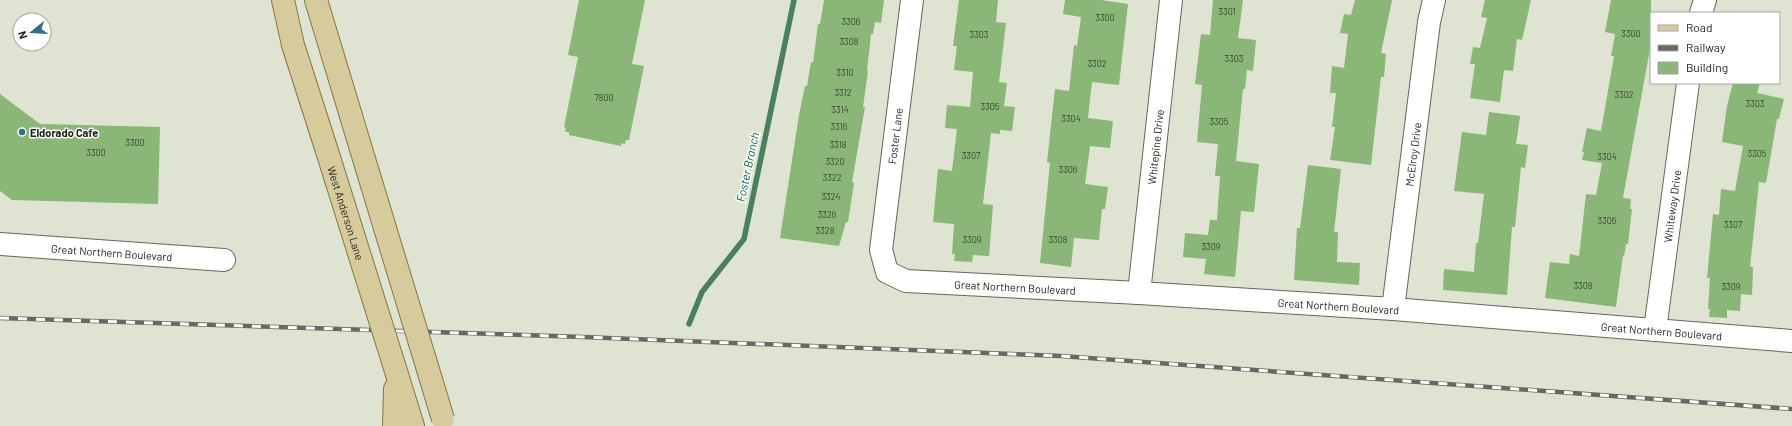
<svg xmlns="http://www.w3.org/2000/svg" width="1792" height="426" font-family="Barlow,sans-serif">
  <rect width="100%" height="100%" fill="#dfe3d1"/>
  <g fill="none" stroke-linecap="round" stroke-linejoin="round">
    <path stroke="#4a8061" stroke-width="5.5" d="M689,324L702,292L744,239L794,0"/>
  </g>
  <g fill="#8ab678">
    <path d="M579,0H645L632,64L644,66L629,140H626L625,144L621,143V146L569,135V132H565L566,128L564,127L578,57L568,55Z"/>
    <path d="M824,0H884L881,23L875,22L873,34H871L867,71H868L863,107H865L852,182L854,183L848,222H846L839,246L780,238L799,115L805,86H807L811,62L813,63L818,24H820Z"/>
    <path d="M959,0H998L996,22L1006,23L999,82L1007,83L1004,106L1015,107L1012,131L1000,130V134L991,133L983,204L993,205L989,256L973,255L972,262L954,261L955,254H952L954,224L933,222L938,169L952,171L957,129L945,128L947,105L970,107L973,72L954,70L957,46H953Z"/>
    <path d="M1065,0H1101L1128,4L1119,85L1092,82L1088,118L1113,121L1110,148L1090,146L1085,184L1108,187L1105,209H1102L1099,240L1074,238L1071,267L1040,263L1050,163L1047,162L1055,89L1069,91L1074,45L1077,46L1081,17L1063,14Z"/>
    <path d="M1213,0H1243L1238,38L1256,40L1253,71L1247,70L1245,89H1243L1236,161L1259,164L1254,212L1241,211L1235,277L1204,274L1206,259L1183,257L1185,233L1208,235L1210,220H1217L1220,176H1215L1218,144L1197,142L1202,85L1195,84L1201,34L1210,35Z"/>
    <path d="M1355,0H1392L1381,53L1386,54L1384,77H1381L1371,165L1330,160L1335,127H1332L1336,93H1330L1332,66L1344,68L1348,34L1340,33L1344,14L1351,15Z"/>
    <path d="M1485,0H1531L1522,40L1517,39L1513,71L1504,70L1500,102L1470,98L1475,64H1470L1473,47L1480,48L1487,18L1481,17Z"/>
    <path d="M1611,0H1651V43L1623,198L1631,199L1630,209H1632L1628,244H1626L1624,256L1623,255L1616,307L1545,298L1550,262L1569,264L1570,254L1579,256L1586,194L1596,195L1602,163L1582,160L1584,152H1582L1587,128L1601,131L1614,56H1611L1615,34L1605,32Z"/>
    <path d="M1733,83H1760L1757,93L1784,99L1779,119H1777L1766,183L1759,182L1750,267H1753L1752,295L1741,294L1740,311L1727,310V318L1709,317L1710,309H1708L1710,278H1707L1713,214L1719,215L1721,189L1735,191L1743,146L1722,142L1727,106Z"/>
    <path d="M0,94L40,124L160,127L158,204L12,200L0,191Z"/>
    <path d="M1489,112L1520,116L1516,144L1528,145L1525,168L1521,167L1515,227H1512L1507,295L1443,290L1444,269L1474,272L1476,243H1478L1484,194L1454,191L1462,132L1486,135Z"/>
    <path d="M1308,165L1341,169L1334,232H1338L1337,262L1360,263L1359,285L1294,280L1297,228H1300Z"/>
  </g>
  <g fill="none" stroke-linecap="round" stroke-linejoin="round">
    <defs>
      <g id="minor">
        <path id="s1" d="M912,0L881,250L887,272L906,281L1139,293L1393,309L1792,341"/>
        <path d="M1701,13L1705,0"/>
        <path id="s2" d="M0,244L224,260"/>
        <path id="s3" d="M1139,293L1171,0"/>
        <path id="s4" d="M1393,309L1429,22L1434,0"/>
        <path id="s5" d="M1655,330L1688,83"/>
      </g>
      <g id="major">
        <path d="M283,0L293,45L327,151"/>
        <path d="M316,0L361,149"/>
        <path d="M395,368L413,426"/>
        <path d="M394,426L395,389"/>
      </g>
    </defs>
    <use href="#minor" stroke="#656758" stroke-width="24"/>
    <use href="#major" stroke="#857744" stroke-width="24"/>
    <use href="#minor" stroke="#fff" stroke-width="22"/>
    <use href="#major" stroke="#d7ca9d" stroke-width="22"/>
    <defs>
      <path id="rail" d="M0,318L583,337L1061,356L1792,409"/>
    </defs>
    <use href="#rail" stroke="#67695e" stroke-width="4.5"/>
    <use href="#rail" stroke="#fff" stroke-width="3" stroke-dasharray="9" stroke-linecap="butt"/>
    <defs>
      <g id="major-bridge">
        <path d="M361,149L443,419"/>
        <path id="s6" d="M327,151L395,368"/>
      </g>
    </defs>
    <use href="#major-bridge" stroke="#857744" stroke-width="24" stroke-linecap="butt"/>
    <use href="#major-bridge" stroke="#d7ca9d" stroke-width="22"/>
  </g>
  <circle fill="#306f84" stroke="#fff" stroke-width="1.5" cx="22" cy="132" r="4"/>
  <g text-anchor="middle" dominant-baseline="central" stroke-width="3" stroke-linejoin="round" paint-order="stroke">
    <g font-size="9" fill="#394530">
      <text x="1227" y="11">3301</text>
      <text x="1105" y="17">3300</text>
      <text x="851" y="21">3306</text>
      <text x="1631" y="33">3300</text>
      <text x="979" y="34">3303</text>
      <text x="849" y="41">3308</text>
      <text x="1234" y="58">3303</text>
      <text x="1097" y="63">3302</text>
      <text x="845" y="72">3310</text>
      <text x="843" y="92">3312</text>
      <text x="1624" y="94">3302</text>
      <text x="604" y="97">7800</text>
      <text x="1755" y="103">3303</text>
      <text x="990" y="106">3305</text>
      <text x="840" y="109">3314</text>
      <text x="1071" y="118">3304</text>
      <text x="1219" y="121">3305</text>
      <text x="839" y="126">3316</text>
      <text x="135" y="142">3300</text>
      <text x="838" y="144">3318</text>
      <text x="96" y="152">3300</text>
      <text x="1757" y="153">3305</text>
      <text x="971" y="155">3307</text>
      <text x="1607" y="156">3304</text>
      <text x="835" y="161">3320</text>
      <text x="1068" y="169">3306</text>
      <text x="832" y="177">3322</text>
      <text x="831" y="196">3324</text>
      <text x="827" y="214">3326</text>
      <text x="1607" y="220">3306</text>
      <text x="1733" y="224">3307</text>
      <text x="825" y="230">3328</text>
      <text x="972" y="239">3309</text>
      <text x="1058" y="239">3308</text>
      <text x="1211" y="246">3309</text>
      <text x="1583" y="285">3308</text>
      <text x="1731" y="286">3309</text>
    </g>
    <g font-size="11" font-weight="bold" fill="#1e1f18" stroke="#fff" text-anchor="start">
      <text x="30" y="132">Eldorado Cafe</text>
    </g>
    <g font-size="11" fill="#1e1f18" stroke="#fff">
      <text transform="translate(895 136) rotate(-83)">Foster Lane</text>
      <text stroke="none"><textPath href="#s3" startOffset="147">Whitepine Drive</textPath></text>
      <text stroke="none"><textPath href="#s4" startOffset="156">McElroy Drive</textPath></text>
      <text stroke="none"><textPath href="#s5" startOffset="125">Whiteway Drive</textPath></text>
      <text stroke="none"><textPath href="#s6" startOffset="65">West Anderson Lane</textPath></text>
      <text stroke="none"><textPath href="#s2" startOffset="112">Great Northern Boulevard</textPath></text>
      <text stroke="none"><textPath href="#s1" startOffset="405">Great Northern Boulevard</textPath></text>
      <text stroke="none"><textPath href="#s1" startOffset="729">Great Northern Boulevard</textPath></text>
      <text stroke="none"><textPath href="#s1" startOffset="1053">Great Northern Boulevard</textPath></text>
    </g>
    <g font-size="12" font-style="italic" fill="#00643d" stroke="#fff">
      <text transform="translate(747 167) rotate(-78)">Foster Branch</text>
    </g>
  </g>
  <rect x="1650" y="12" width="130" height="72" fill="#ffffff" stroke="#a5a5a3"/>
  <rect x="1658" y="25" width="20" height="6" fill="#d7ca9d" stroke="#a5a5a3"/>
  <text x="1686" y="32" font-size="12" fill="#1e1f18">Road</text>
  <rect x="1658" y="45" width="20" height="6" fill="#67695e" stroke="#a5a5a3"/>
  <text x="1686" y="52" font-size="12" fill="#1e1f18">Railway</text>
  <rect x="1658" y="62" width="20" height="12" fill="#8ab678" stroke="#a5a5a3"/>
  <text x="1686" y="72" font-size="12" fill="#1e1f18">Building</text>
  <g transform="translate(32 32) rotate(252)"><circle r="19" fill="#ffffff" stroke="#a5a5a3"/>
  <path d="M0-3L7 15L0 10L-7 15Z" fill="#306f84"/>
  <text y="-6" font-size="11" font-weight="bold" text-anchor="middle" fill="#1e1f18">N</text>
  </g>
</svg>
